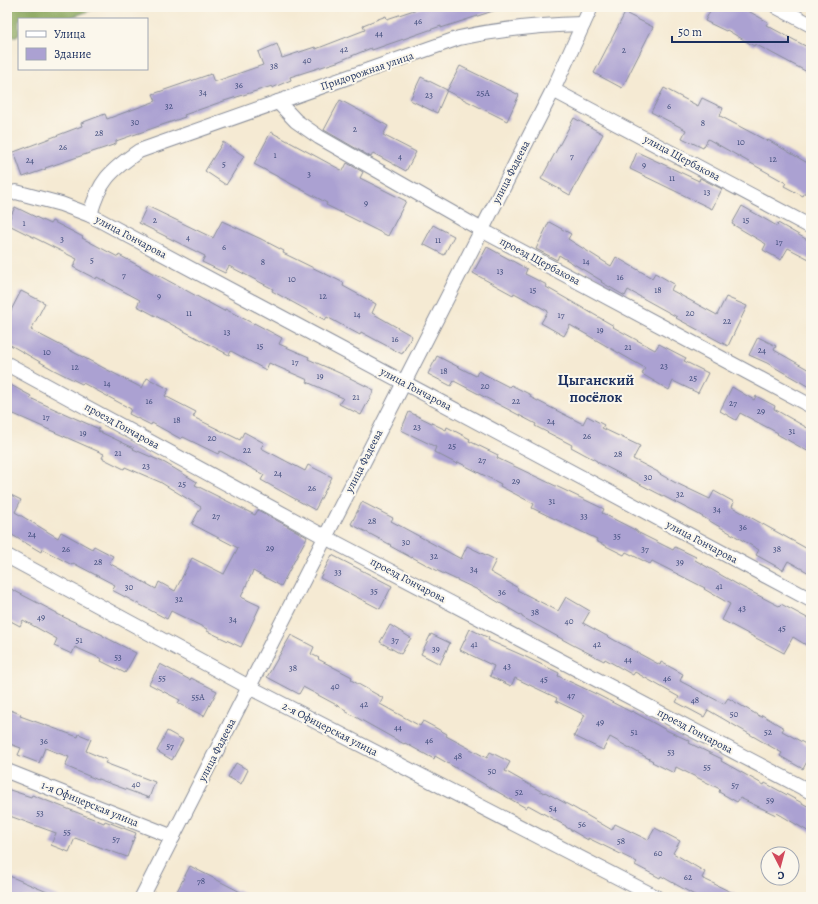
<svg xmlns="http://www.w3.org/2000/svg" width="818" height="904" font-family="Alegreya,serif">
  <rect width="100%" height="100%" fill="#fbf7ec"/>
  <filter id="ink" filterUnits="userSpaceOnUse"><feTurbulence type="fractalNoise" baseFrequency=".025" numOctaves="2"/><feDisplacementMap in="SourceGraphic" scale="8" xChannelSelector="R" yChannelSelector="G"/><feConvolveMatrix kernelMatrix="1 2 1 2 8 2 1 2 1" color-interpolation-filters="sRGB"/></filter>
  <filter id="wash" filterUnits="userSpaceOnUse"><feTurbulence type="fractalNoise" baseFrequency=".012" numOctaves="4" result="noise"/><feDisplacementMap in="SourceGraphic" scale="16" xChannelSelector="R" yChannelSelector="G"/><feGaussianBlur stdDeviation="0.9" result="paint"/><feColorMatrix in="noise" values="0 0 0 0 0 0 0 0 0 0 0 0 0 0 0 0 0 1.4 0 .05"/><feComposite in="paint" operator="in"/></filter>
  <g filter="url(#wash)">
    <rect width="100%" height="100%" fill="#f5ead3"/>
    <path fill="#87a458" stroke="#516a5b" d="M7,7H101L66,19H19V35L7,39Z"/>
    <g id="blocks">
      <g fill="#aba1d2">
        <path d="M423,7H499V9L441,28V26L372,50L371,48L337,62L290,77L291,80L272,88V86L221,102L184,115L185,117L116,141V144L45,168L46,169L23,177L14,152L82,126L81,123L105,114L107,119L156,101L153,94L211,74L214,82L263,65L258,52L277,44L282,58L315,47L316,49L365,30L363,25L386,16L387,19Z"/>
        <path d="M712,7H741L768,22L766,25L811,49V74L755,44L754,46L727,30L726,31L705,21Z"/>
        <path d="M625,13L653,27L622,88L594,73Z"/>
        <path d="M460,66L519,95L507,121L447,91Z"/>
        <path d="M421,77L447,90L437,113L410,100Z"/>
        <path d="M664,88L698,106L702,98L723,108L720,116L767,141L768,140L811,165V181L803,196L784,186L786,183L708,139L703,148L682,138L686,130L651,112Z"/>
        <path d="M340,100L388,126L383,135L416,152L406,171L373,153L371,157L324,130Z"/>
        <path d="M574,118L603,134L570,195L541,179Z"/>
        <path d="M271,132L343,171L347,163L363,172L360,178L406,201L388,236L326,205L327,203L254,164Z"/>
        <path d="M223,142L244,156L226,185L205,171Z"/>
        <path d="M637,152L699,181L700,178L722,189L712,209L630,169Z"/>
        <path d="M147,206L213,238L222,221L261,239L284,251L283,253L344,283L343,286L376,304L372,313L412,336L402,354L361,332L360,335L327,317L325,320L272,291L273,289L229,266L225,273L202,262L205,256L139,223Z"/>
        <path d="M742,206L777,226L778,223L811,242V260L788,248L781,260L763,250L766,244L732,224Z"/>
        <path d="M15,207L50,224L52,221L83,237L82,238L118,257L119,255L154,274V273L224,311L225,309L254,324V323L282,338L279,344L309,357L308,359L344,375L374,390L361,415L339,404L343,398L307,382L308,380L269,363L266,370L231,351L229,355L137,306L140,300L97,277L96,279L73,267L77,259L7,224Z"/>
        <path d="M549,222L571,234L568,239L611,266L616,257L652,278L655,273L674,284L671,290L717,315L726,297L747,306L728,346L676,318L677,317L628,290L625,296L601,282L602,281L559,255L557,260L536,249Z"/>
        <path d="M433,225L454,236L444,255L423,244Z"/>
        <path d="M487,247L527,269L525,274L547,285L546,287L614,326L613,327L655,350L659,344L686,358L684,361L708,373L698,393L673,381L669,390L642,374L645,368L570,325L564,336L541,323L548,311L514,293L513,295L473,273Z"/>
        <path d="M21,291L45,303L31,330L142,388L147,378L169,389L165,396L196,412L193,417L240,440L244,432L264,443L261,448L305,471L308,465L332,477L315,510L261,480L264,475L220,451L218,454L183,437L181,439L152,423L151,425L129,414L131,409L83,383L82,384L54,370L7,343V318Z"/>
        <path d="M758,337L776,346L774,350L811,371V388L767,363L749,355Z"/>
        <path d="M437,356L476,376L478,371L509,387L511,385L531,395L530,397L583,424L587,416L604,425L602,428L640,446L633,459L658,472V473L674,482L710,499L714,491L734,502L732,507L811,551V574L788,561L783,570L756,555L759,550L698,514L597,462V461L571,447L572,445L535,426L536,424L454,381L451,386L428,374Z"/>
        <path d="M7,383L31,396L30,398L99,429L98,431L134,448L133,449L165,463L197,482L195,485L255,515L258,510L307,537L281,586L253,571L241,597L260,606L241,647L207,631V629L171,611L167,619L112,590L115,585L73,563L72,565L42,549L41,552L7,532V493L21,500L15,512L58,538L61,532L92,549L94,546L113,556L109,563L156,589L159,582L175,591L192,558L224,574L238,548L192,524L201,507L160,482L125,467L124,469L102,458L104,454L7,411Z"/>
        <path d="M732,387L754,400L756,396L775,406L774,409L811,430V453L777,434L778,433L740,413L736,420L720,411Z"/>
        <path d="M409,412L446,430L447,427L470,439L469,441L498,455L497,458L604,509L602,513L637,531V532L673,550L675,547L696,557L695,560L740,586L779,606L781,604L811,620V648L793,637L784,653L722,620L730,604L704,589L705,588L652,561L650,564L626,552L624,555L596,541L597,539L532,508L534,504L500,486L501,484L458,462L457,464L434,452L436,447L401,430Z"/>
        <path d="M362,502L393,518L391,521L461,559L467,546L496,560L490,572L518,588L517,590L558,611L566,597L590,611L583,623L660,665L661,662L683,674L680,681L724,704L728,698L761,717L762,715L784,728L782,731L811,747V754L803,769L780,756L782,753L708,710L704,717L676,702L679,697L635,672L633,675L605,659L604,661L571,644L522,617V616L476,589L438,571L412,557V558L390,546L391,545L351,524Z"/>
        <path d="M332,555L392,586L380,609L320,578Z"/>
        <path d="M11,589L57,613V614L103,635V636L136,653L125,673L101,661L102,659L75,647L72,654L54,646L57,639L23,620L20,626L7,619V596Z"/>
        <path d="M390,625L411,638L401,654L380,642Z"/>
        <path d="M470,629L489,638L488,640L524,656L559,673L558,676L596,694L631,712L632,711L668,731L690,741L689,743L722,759L721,761L764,785L765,783L802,803L811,808V833L777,813L776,815L740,798L737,802L719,792L720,789L676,767L674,773L652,762L653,761L610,737L603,750L574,736L585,715L556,701L557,698L515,678L511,686L490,676L494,666L460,650Z"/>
        <path d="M431,634L450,643L440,664L421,654Z"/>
        <path d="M291,635L314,647L311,654L319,658L318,659L352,677L351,680L383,698L380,704L420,726L423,721L447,734L446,736L487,758L490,752L510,762L505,771L544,793L545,792L576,809L612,830L615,824L648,840L655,828L680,841L673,853L705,872L702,878L741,897H698L661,876L660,878L635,865L637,862L588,838V840L566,827V826L528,805L526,808L435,756L434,759L405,743L404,744L345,711L346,710L303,687L299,694L267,677Z"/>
        <path d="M160,664L190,680L191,678L217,691L204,716L178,703L180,700L149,684Z"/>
        <path d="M7,709L21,714L20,716L78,737L79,734L91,739L86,751L107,760L105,763L155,782L149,798L98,779V780L65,766L69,757L45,748L39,763L18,755L21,748L7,743Z"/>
        <path d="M167,731L183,740L172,760L157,751Z"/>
        <path d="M236,763L248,770L241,784L228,777Z"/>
        <path d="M7,789L31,797L32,795L104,823L105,821L136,833L127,857L75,838L69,852L51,845L56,833L7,815Z"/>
        <path d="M190,866L250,897H174Z"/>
        <path d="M7,875L59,897H7Z"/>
      </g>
    </g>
  </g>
  <g filter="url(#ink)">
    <use href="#blocks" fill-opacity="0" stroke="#888c98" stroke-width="1"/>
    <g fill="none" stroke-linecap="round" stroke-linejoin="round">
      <defs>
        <g id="minor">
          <path d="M777,7L811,25"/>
          <path d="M553,90L811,227"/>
          <path d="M278,102L296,121L319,137L489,234L811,406"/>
          <path d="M7,194L16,192L61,204L90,215L811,600"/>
          <path d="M90,215C99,181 110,171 139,151L459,38C500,29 541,25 583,24"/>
          <path d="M7,364L325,537L811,792"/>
          <path d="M7,556L249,687L656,897"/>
          <path d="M7,771L173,837"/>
          <path d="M142,897L553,90L591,7"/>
        </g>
      </defs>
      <use href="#minor" stroke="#888c98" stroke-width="16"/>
      <use href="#minor" stroke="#fff" stroke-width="14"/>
    </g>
  </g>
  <g text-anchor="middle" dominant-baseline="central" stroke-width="4" stroke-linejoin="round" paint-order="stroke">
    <g font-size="9" fill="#3f4c7b">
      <text x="418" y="21">46</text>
      <text x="379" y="33">44</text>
      <text x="344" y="49">42</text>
      <text x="624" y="50">2</text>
      <text x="307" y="60">40</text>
      <text x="274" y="66">38</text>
      <text x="239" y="85">36</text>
      <text x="203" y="92">34</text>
      <text x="483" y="93">25А</text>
      <text x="429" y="95">23</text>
      <text x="169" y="106">32</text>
      <text x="669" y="106">6</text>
      <text x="135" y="122">30</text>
      <text x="703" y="123">8</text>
      <text x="355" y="129">2</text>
      <text x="99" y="133">28</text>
      <text x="741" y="142">10</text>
      <text x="63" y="147">26</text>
      <text x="275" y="155">1</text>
      <text x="400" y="156">4</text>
      <text x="572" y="156">7</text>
      <text x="773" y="159">12</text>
      <text x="30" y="160">24</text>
      <text x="224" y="164">5</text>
      <text x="644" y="165">9</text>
      <text x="309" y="174">3</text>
      <text x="672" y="178">11</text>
      <text x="707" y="192">13</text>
      <text x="366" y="203">9</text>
      <text x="155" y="220">2</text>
      <text x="746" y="220">15</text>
      <text x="24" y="223">1</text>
      <text x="188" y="237">4</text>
      <text x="62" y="239">3</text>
      <text x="438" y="240">11</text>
      <text x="779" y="242">17</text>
      <text x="224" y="247">6</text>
      <text x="92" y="260">5</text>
      <text x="586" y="261">14</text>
      <text x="263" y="262">8</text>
      <text x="500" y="271">13</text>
      <text x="124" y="275">7</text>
      <text x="620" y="277">16</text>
      <text x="292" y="279">10</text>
      <text x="533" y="290">15</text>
      <text x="658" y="290">18</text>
      <text x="159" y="296">9</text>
      <text x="323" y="296">12</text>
      <text x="189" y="313">11</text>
      <text x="690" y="313">20</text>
      <text x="357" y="314">14</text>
      <text x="561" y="315">17</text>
      <text x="727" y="321">22</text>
      <text x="600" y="330">19</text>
      <text x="227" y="332">13</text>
      <text x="395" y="339">16</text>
      <text x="260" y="346">15</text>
      <text x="628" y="347">21</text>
      <text x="762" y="350">24</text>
      <text x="47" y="352">10</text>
      <text x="295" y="362">17</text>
      <text x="664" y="366">23</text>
      <text x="75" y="367">12</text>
      <text x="444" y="371">18</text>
      <text x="320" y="376">19</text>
      <text x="693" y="378">25</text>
      <text x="107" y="383">14</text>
      <text x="485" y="386">20</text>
      <text x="356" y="397">21</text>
      <text x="149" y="401">16</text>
      <text x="516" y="401">22</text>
      <text x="733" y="403">27</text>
      <text x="761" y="411">29</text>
      <text x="46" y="417">17</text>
      <text x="177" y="420">18</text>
      <text x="551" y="421">24</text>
      <text x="417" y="427">23</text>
      <text x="792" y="431">31</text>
      <text x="83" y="433">19</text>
      <text x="587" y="436">26</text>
      <text x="212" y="438">20</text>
      <text x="452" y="446">25</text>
      <text x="247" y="450">22</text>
      <text x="118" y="453">21</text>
      <text x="618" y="454">28</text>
      <text x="482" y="460">27</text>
      <text x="146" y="466">23</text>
      <text x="278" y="473">24</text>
      <text x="648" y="477">30</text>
      <text x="516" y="481">29</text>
      <text x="182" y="484">25</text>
      <text x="312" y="488">26</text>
      <text x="680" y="494">32</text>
      <text x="552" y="501">31</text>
      <text x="717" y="509">34</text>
      <text x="216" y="516">27</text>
      <text x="584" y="516">33</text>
      <text x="372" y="521">28</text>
      <text x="743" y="527">36</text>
      <text x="32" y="534">24</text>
      <text x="617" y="536">35</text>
      <text x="406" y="542">30</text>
      <text x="270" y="548">29</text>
      <text x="66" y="549">26</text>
      <text x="645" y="549">37</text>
      <text x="777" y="549">38</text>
      <text x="434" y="556">32</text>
      <text x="98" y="562">28</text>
      <text x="680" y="562">39</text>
      <text x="474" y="569">34</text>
      <text x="338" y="572">33</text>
      <text x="719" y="586">41</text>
      <text x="129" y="587">30</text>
      <text x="374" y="591">35</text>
      <text x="502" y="592">36</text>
      <text x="179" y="599">32</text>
      <text x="742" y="608">43</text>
      <text x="535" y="612">38</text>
      <text x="41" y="617">49</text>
      <text x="233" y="619">34</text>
      <text x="569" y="621">40</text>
      <text x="782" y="628">45</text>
      <text x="79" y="640">51</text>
      <text x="395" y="640">37</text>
      <text x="474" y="644">41</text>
      <text x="597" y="644">42</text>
      <text x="436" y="649">39</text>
      <text x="118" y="657">53</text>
      <text x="628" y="659">44</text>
      <text x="507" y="666">43</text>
      <text x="293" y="668">38</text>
      <text x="162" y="678">55</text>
      <text x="667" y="678">46</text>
      <text x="544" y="679">45</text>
      <text x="335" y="686">40</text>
      <text x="571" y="695">47</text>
      <text x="198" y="697">55А</text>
      <text x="695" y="700">48</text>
      <text x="364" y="704">42</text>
      <text x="734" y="714">50</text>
      <text x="600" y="722">49</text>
      <text x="398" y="727">44</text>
      <text x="634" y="732">51</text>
      <text x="768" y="732">52</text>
      <text x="429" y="740">46</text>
      <text x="44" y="741">36</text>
      <text x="170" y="746">57</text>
      <text x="671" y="752">53</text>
      <text x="458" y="756">48</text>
      <text x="707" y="767">55</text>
      <text x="492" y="771">50</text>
      <text x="136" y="784">40</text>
      <text x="735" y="785">57</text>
      <text x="519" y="792">52</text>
      <text x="770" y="800">59</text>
      <text x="553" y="808">54</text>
      <text x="40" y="813">53</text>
      <text x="582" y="824">56</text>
      <text x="67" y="832">55</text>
      <text x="116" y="839">57</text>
      <text x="621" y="841">58</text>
      <text x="658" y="853">60</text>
      <text x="688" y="877">62</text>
      <text x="201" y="881">78</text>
    </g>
    <g font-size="11" fill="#1b2f5e" stroke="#fbf7ec">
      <text transform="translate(367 71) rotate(-19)">Придорожная улица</text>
      <text transform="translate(682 158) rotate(28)">улица Щербакова</text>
      <text transform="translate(511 172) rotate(-63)">улица Фадеева</text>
      <text transform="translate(131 237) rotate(28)">улица Гончарова</text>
      <text transform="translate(540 261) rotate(28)">проезд Щербакова</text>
      <text transform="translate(416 389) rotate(28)">улица Гончарова</text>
      <text transform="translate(122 426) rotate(29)">проезд Гончарова</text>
      <text transform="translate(364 461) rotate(-63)">улица Фадеева</text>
      <text transform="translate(702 542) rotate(28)">улица Гончарова</text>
      <text transform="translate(408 580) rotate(28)">проезд Гончарова</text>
      <text transform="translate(330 729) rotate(27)">2-я Офицерская улица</text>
      <text transform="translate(695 731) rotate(28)">проезд Гончарова</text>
      <text transform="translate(217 750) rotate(-63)">улица Фадеева</text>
      <text transform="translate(90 804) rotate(22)">1-я Офицерская улица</text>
    </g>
    <g font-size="15" font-weight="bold" fill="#1b2f5e" stroke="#fbf7ec">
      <text x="596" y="380">Цыганский<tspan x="596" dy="17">посёлок</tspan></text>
    </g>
  </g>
  <rect width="818" height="904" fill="none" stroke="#fbf7ec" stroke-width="24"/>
  <rect x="18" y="18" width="130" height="52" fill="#fbf7ec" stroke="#a1a7b3"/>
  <rect x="26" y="31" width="20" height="6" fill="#ffffff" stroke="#a1a7b3"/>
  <text x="54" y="38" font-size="12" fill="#1b2f5e">Улица</text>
  <rect x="26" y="48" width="20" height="12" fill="#aba1d2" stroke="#a1a7b3"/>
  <text x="54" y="58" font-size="12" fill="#1b2f5e">Здание</text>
  <g transform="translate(780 866) rotate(174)"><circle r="19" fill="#fbf7ec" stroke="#a1a7b3"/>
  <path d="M0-3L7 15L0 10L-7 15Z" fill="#d1495b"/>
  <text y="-6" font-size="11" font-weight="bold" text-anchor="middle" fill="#1b2f5e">С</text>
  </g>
  <path d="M672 36v6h116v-6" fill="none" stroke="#1b2f5e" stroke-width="2"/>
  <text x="678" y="36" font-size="12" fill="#1b2f5e" stroke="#fbf7ec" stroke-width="3" paint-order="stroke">50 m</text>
</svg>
